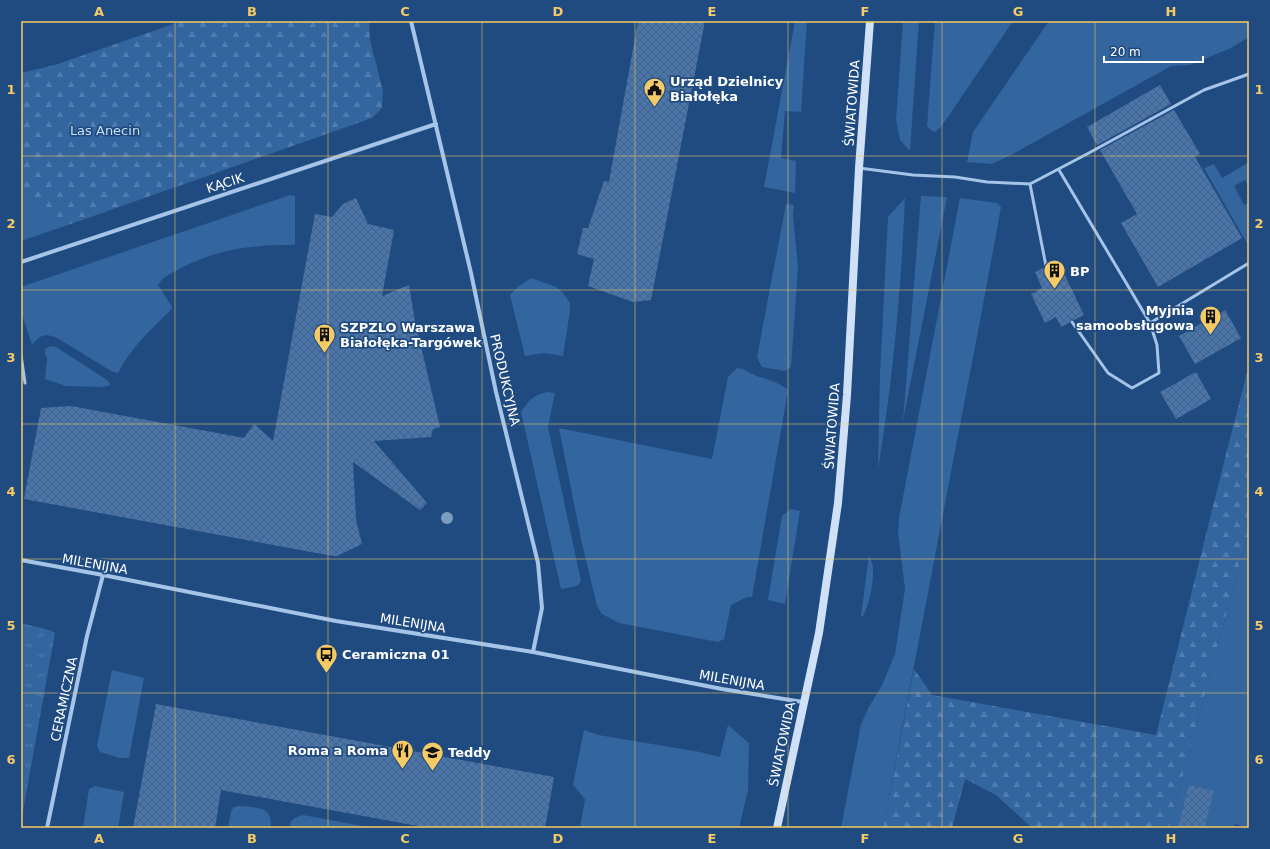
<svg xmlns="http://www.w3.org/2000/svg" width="1270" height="849" font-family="'DejaVu Sans',sans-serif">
  <defs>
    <pattern id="forest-firs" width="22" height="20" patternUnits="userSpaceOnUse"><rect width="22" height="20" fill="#33659f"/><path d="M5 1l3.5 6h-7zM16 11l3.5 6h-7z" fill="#527cad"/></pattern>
    <pattern id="park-tufts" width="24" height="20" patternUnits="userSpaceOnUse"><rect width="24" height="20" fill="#33659f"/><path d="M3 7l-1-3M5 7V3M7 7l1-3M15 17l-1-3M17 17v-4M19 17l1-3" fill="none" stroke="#527cad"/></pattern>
    <pattern id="building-cross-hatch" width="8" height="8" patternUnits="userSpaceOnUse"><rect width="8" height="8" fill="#4875ab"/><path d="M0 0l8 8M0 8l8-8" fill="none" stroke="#4a607c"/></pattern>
  </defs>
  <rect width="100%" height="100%" fill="#1f4b81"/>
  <g fill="#33659f">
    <path d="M795,21H807L801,112L785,111L781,158L796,161L795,193L764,187Z"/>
    <path d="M903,21H919L910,151L900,140L896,120Z"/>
    <path d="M935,21H1013L941,127L935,132L932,131L927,126Z"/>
    <path d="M1049,21H1249V37L1231,48L1190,65L1171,66L1011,155L992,164L967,162L973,132Z"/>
    <path d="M1249,162V186L1245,180L1234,186L1244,205L1249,202V240L1248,245L1204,168L1214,164L1222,178Z"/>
    <path d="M21,190L53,213L65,226L21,241Z"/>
    <path d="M290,195L295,196V245C252,245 222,248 183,267C174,272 163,276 158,285L171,305L172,308L169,312C150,330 130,349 118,373L111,371L59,339C46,333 41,334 32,345L21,311V287Z"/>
    <path d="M921,196L947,197L903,421Z"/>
    <path d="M905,198C901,289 893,380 878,469L880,374L888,217Z"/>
    <path d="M960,198L997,203L1001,207L986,289L883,828H841L861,724L869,707L882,685L895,654L905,589L898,532L899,518Z"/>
    <path d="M786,204L794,205L793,216L798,268L791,367L785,371L762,367L757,357Z"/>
    <path d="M531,278L556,287L563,293L570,303V311L563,356L544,353L525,356L510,295L519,286Z"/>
    <path d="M52,346L56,347L107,380L111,385L103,387L66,386L45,379L47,359L45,353V349L48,347Z"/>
    <path d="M737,368C747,369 748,373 757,376C768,380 779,382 788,390L752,597H747L731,605L724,639L718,642L619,623L602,614L597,606L581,539L559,428L712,459L728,377Z"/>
    <path d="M548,392L555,393L548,427L581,581L577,586L561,589L521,412C529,400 533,395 548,392Z"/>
    <path d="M791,509L800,511L785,604L768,600L782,516Z"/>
    <path d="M1249,529V828L1235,824L1234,828H1169Z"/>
    <path d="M869,555C871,560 874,567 873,573C873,585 869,605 863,616H861Z"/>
    <path d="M112,670L144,678L129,758H120L100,752L97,746Z"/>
    <path d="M728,725L749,743L748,790L739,828H580L585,799L573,785L584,730L598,735L700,752L720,757Z"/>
    <path d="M95,786L124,792L118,828H83L89,789Z"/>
    <path d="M239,806C248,807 265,806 269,815C271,819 271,824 271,828H228L231,811L234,807Z"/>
    <path d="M303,815L373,828H289C291,818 294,818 303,815Z"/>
  </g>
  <g fill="url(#forest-firs)">
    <path d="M182,21H369L370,40L383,91L382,108L372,118L65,226L53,213L21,190V73L55,65Z"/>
    <path d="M1249,365V529L1169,828H1032L996,795L965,779L952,828H883L914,669L932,695L1156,735L1227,450Z"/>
  </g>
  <path fill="url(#park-tufts)" d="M21,623C31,626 47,628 55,633L21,822Z"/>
  <g fill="url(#building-cross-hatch)">
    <path d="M638,21H705L651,300L633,302L588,286L594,259L577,254L583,228H588L604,181L609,182Z"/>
    <path d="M1160,85L1171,104L1097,145L1087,127Z"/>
    <path d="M1174,110L1200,154L1195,157L1242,238L1158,287L1121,223L1137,214L1100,150Z"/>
    <path d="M356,198L368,224L394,230L382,296L409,285L415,321L440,427L433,429L431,437L374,441L427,503L420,510L353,462L356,520L362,544L337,556H333L24,499L41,408L71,406L244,438L254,424L273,441L315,214L332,217L343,204Z"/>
    <path d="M1058,261L1084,315L1074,320L1071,319L1069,323L1061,327L1056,317L1045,323L1031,294L1042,288L1035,272L1043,268L1045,269L1048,268L1049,265Z"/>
    <path d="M1225,310L1241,338L1195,364L1179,336Z"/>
    <path d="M1196,372L1211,399L1176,419L1160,392Z"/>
    <path d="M156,704L554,777L545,828H429L221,790L215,828H133Z"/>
    <path d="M1189,785L1214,791L1204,828H1178Z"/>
  </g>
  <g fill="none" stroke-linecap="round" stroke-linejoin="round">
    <g stroke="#a5c4e8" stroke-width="3">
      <path d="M859,168L913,175L955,177L987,182L1030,184L1087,154L1204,90L1249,74"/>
      <path d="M1059,170L1150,323L1157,345L1159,373L1132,388L1108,373L1072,322"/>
      <path d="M1030,184L1046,266"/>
      <path d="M1150,323L1249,263"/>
      <path d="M21,355L25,383"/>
    </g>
    <g stroke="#a5c4e8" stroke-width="4">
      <path d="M411,21L471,273L496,392L538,563L542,608L533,652"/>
      <path d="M21,262L436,124"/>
      <path d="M21,560L103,575L336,621L533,652L722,689L803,702"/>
      <path d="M47,828L87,636L103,575"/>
    </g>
    <path stroke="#d0e1f7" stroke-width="8" d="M777,828L819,633L838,503L847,395L859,168L870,21"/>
  </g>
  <circle fill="#7c9cc1" cx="447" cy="518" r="6"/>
  <path fill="none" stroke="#f6cb65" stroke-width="1" stroke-opacity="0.55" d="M175,21V828M328,21V828M482,21V828M635,21V828M788,21V828M942,21V828M1095,21V828M21,156H1249M21,290H1249M21,424H1249M21,559H1249M21,693H1249"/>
  <defs>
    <symbol id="civic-pin" viewBox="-11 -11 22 30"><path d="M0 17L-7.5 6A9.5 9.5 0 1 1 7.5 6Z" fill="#f6cb65" stroke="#1f4b81"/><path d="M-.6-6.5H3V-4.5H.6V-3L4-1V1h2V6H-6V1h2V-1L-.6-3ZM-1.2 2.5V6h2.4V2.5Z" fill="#111"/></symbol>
    <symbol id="building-pin" viewBox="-11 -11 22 30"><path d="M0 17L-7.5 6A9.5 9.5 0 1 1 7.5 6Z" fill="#f6cb65" stroke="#1f4b81"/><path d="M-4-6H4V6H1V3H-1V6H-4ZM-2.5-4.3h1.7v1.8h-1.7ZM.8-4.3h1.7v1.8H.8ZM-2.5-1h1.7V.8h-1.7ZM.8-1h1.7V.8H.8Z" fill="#111"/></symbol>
    <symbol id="bus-pin" viewBox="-11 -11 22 30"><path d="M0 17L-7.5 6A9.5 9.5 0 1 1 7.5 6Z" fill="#f6cb65" stroke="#1f4b81"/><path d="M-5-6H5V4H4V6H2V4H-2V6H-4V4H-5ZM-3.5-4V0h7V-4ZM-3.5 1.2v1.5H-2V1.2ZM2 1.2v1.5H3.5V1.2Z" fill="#111"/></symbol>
    <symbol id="restaurant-pin" viewBox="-11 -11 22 30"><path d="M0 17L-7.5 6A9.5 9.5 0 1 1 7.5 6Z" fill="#f6cb65" stroke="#1f4b81"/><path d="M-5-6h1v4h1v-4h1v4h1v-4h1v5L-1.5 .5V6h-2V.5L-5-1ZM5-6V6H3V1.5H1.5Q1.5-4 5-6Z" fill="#111"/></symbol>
    <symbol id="school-pin" viewBox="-11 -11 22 30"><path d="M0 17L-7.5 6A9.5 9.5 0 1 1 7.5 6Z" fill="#f6cb65" stroke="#1f4b81"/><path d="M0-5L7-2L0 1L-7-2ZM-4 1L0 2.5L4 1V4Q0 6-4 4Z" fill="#111"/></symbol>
  </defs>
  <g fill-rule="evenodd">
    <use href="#civic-pin" x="642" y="76" width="25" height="34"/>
    <use href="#building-pin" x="1042" y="258" width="25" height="34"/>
    <use href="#building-pin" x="1198" y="304" width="25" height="34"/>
    <use href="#building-pin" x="312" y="322" width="25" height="34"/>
    <use href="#bus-pin" x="314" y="642" width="25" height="34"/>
    <use href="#restaurant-pin" x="390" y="738" width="25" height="34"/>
    <use href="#school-pin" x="420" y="740" width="25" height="34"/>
  </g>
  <g text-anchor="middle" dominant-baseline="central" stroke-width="3.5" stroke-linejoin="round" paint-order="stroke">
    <g font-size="13" font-weight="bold" fill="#fff" stroke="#1f4b81" text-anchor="start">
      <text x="670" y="81">Urząd Dzielnicy<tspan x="670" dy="15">Białołęka</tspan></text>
      <text x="1070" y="271">BP</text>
      <text x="1194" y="310" text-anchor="end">Myjnia<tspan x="1194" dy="15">samoobsługowa</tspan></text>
      <text x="340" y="327">SZPZLO Warszawa<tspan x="340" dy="15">Białołęka-Targówek</tspan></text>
      <text x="342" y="654">Ceramiczna 01</text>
      <text x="388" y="750" text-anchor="end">Roma a Roma</text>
      <text x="448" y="752">Teddy</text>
    </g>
    <g font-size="13" fill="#fff" stroke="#1f4b81">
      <text transform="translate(852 103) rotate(-86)">ŚWIATOWIDA</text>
      <text transform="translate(225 183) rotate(-18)">KĄCIK</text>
      <text transform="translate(505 380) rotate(77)">PRODUKCYJNA</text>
      <text transform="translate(832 426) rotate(-86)">ŚWIATOWIDA</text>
      <text transform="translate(95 564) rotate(10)">MILENIJNA</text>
      <text transform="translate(413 623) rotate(9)">MILENIJNA</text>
      <text transform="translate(732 680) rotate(10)">MILENIJNA</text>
      <text transform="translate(64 699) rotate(-78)">CERAMICZNA</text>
      <text transform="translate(782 744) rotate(-78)">ŚWIATOWIDA</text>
    </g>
    <g font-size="13" fill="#c9def6" stroke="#1f4b81">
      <text x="105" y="130">Las Anecin</text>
    </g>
  </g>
  <rect width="1270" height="849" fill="none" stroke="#1f4b81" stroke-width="44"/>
  <path d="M1104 56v6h99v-6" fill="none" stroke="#ffffff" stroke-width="2"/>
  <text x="1110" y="56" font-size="12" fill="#ffffff" stroke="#1f4b81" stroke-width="3" paint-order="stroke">20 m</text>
  <rect x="22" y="22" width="1226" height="805" fill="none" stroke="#f6cb65" stroke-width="1.5"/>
  <g font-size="13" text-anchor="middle" font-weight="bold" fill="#f6cb65">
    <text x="99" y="16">A</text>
    <text x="252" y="16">B</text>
    <text x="405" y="16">C</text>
    <text x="558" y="16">D</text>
    <text x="712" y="16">E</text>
    <text x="865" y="16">F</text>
    <text x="1018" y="16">G</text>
    <text x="1171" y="16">H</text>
    <text x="11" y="94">1</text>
    <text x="1259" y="94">1</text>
    <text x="11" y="228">2</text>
    <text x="1259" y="228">2</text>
    <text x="11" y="362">3</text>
    <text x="1259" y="362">3</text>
    <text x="11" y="496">4</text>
    <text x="1259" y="496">4</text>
    <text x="11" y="630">5</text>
    <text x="1259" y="630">5</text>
    <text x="11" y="764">6</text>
    <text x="1259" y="764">6</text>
    <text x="99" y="843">A</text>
    <text x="252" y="843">B</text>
    <text x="405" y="843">C</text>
    <text x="558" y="843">D</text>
    <text x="712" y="843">E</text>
    <text x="865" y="843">F</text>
    <text x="1018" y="843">G</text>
    <text x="1171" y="843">H</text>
  </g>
</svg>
